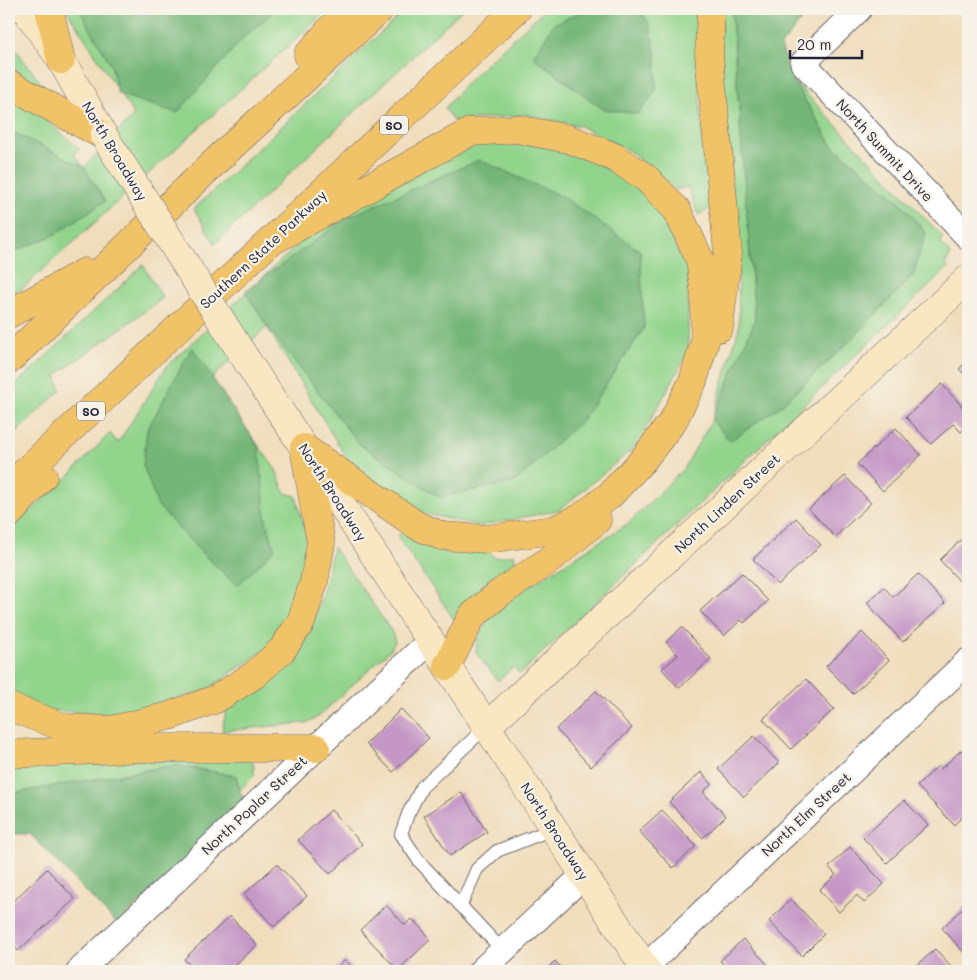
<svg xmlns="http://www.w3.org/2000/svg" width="977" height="980" font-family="Mali,sans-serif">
  <rect width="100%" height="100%" fill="#f7f3e8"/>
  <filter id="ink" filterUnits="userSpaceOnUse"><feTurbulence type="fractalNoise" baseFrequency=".02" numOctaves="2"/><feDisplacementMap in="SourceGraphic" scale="10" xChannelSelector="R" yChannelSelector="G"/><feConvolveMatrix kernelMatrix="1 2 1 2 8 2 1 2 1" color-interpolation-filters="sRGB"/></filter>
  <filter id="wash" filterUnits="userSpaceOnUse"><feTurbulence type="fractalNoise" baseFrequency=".0096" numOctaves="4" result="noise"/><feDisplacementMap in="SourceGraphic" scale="20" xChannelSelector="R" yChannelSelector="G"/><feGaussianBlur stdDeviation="1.12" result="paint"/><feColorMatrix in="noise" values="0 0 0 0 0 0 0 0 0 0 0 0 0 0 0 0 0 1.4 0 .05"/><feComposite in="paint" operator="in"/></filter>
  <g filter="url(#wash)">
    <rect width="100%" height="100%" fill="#f0ddbc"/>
    <g fill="#92d48c" stroke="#5a7b64">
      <path d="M66,9H329L23,288L9,295V92L14,93L80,149L74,154L84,167L134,115Z"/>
      <path d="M406,9H463L215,244L194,209Z"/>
      <path d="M545,9H696L701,119L712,208L698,215L688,187L675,190L628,150L580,126L527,115L453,121L445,108L468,81Z"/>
      <path d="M722,9H734L732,16L755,321L712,420L778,408L852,339L913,275L901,203L832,145L792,79L943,237L940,242L949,252L950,257L945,264L948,268L520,674L513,667L498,681L476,653L477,639L489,616L528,587L629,523L684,468L712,420L739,327L738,256L720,46Z"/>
      <path d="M9,40L44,87L9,68Z"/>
      <path d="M476,139L577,150L652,198L688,271V353L636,446L559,510L480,526L417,512L352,467L267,327L211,379L276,470L285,493L296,496L309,545L302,596L272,645L205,691L114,715L46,710L9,691V530L65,480L110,433L118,443L167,366L318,226Z"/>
      <path d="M143,265L163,298L56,375L61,390L9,439V391Z"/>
      <path d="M402,531L485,547L495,558L514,554L516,564L473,594L457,619L453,618L399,539V534Z"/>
      <path d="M333,547L392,632L395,642L390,650L318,717L306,723L222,731L227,705C242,695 258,687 273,676C314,645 322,595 333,547Z"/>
      <path d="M249,758L254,765V776L240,790L236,776L176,765L9,794V762Z"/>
    </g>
    <g fill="#75b678" stroke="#4c6c5a">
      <path d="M79,9H277L245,36L177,113L118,94L111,65Z"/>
      <path d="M587,9H639L649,23L656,56V91L638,114L603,109L533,57L554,24Z"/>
      <path d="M734,9H810L781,46L792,79L832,145L901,203L926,233L913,275L852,339L778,408L730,441L712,420L755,320L732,16Z"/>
      <path d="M9,130L84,167L105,201L54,235L9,254Z"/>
      <path d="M479,160L563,197L640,251L644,328L583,419L515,482L439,497L359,444L267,326L245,291L348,217Z"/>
      <path d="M192,347L259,448L266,520L275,549L237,586L197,548L158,506L143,465L147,430Z"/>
      <path d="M176,765L236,776L244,805L117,924L30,834H9V794Z"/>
    </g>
    <g id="blocks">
      <g fill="#c597c6">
        <path d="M968,360V378L959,369Z"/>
        <path d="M942,384L968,413V425L961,432L953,424L931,444L906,417Z"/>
        <path d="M896,428L921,455L883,491L857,464Z"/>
        <path d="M845,476L871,503L835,537L809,509Z"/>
        <path d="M796,518L821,545L778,585L753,559Z"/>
        <path d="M968,533V584L965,587L940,560Z"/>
        <path d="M742,573L768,601L744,623L741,620L724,636L700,611Z"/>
        <path d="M918,574L945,603L903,642L867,603L884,587L893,597Z"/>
        <path d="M682,627L711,659L679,688L662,669L678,655L666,642Z"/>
        <path d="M862,632L889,660L853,694L826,666Z"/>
        <path d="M806,679L834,709L791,749L763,719Z"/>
        <path d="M596,691L632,728L591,767L556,729Z"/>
        <path d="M401,709L429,738L393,772L366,744Z"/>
        <path d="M754,736L779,763L744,797L718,769Z"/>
        <path d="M961,750L968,757V811L954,825L917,786L938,766L941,769Z"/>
        <path d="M701,772L712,784L703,792L726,816L703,838L669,802Z"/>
        <path d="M461,792L487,832L450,856L424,816Z"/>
        <path d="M904,800L928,825L887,863L863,838Z"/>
        <path d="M331,810L362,844L330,874L298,840Z"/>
        <path d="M662,810L696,846L673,868L639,831Z"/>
        <path d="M850,847L884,884L864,903L857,895L839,912L819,890L836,875L829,867Z"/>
        <path d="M277,864L307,896L274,927L244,894Z"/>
        <path d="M47,869L75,899L18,951L9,941V905Z"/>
        <path d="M791,899L824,934L802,956L769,921Z"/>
        <path d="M968,903V957L942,928Z"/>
        <path d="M386,905L405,925L412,919L431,939L398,970L360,930Z"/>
        <path d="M230,916L257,945L228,971H195L184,959Z"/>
        <path d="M743,939L774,971H730L720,961Z"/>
        <path d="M935,949L956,971H911Z"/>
        <path d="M345,960L356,971H333Z"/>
        <path d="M555,961L565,971H544Z"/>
      </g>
    </g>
  </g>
  <g filter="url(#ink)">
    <use href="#blocks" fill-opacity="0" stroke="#6a6368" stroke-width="1"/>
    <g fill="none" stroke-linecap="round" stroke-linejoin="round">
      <defs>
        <g id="lane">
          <path d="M486,727L422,787L408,814L401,834L419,861L503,951"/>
          <path d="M461,905L477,869L497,851L553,829"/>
        </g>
        <g id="street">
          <path d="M859,9L803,63L968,237"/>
          <path d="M644,968L968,661"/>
          <path d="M79,971L430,641"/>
          <path d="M481,971L584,875"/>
        </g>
        <g id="secondary">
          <path d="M25,9L61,60L104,136"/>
          <path d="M247,361L647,971"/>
          <path d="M486,727L968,279"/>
        </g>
        <g id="highway">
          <path d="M49,9L61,60"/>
          <path d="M711,9L709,55L728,253L719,328"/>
          <path d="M308,55L348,9"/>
          <path d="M9,84L104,136"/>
          <path d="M272,241L470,132L517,129L569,139L614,157L646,178L677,210L700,260L705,295V341L693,381L673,421L642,461L609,496L580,518L554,530L487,539L442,536L418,526L304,448"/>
          <path d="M9,314L85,272"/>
          <path d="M9,360L219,158L380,9"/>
          <path d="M9,487L517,9"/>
          <path d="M9,514L43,476"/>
          <path d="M447,666L472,616L500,593L548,561L597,520"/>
          <path d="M9,707L66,728L111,730L169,716L216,699L254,675L282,650L301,622L314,582L321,543L304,448"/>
          <path d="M9,754L144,748H316"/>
        </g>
      </defs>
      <use href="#lane" stroke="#6a6368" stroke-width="14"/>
      <use href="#street" stroke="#6a6368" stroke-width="27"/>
      <use href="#secondary" stroke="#6a6368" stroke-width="29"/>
      <use href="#highway" stroke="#6a6368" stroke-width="29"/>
      <use href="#lane" stroke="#fff" stroke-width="12"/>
      <use href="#street" stroke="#fff" stroke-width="25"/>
      <use href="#secondary" stroke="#f9e7c3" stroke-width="28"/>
      <use href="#highway" stroke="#f1c369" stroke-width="28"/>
      <defs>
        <path id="secondary-bridge" d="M104,136L247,361"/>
      </defs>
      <use href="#secondary-bridge" stroke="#6a6368" stroke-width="29" stroke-linecap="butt"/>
      <use href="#secondary-bridge" stroke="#f9e7c3" stroke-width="28"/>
    </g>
  </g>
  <g text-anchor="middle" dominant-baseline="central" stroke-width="4.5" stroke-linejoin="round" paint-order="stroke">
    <g fill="#f7f3e8" stroke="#62616f" stroke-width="1">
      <rect x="380" y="115.5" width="28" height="19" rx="4"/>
      <rect x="77" y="401.5" width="28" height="19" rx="4"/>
    </g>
    <g font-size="12" font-weight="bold" fill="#22223b">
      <text x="394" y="125">SO</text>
      <text x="91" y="411">SO</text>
    </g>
    <g font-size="14" fill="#22223b" stroke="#f7f3e8">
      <text transform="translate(885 150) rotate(47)">North Summit Drive</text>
      <text transform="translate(115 151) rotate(59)">North Broadway</text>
      <text transform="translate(263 249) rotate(-43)">Southern State Parkway</text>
      <text transform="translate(333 492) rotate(57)">North Broadway</text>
      <text transform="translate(727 503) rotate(-43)">North Linden Street</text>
      <text transform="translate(254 805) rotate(-43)">North Poplar Street</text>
      <text transform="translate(806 814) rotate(-43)">North Elm Street</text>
      <text transform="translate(555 831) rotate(57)">North Broadway</text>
    </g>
  </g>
  <rect width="977" height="980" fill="none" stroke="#f7f3e8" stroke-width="30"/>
  <path d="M790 50v8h72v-8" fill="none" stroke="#22223b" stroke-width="2.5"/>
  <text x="797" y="50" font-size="15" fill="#22223b" stroke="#f7f3e8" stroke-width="4" paint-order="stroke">20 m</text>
</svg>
